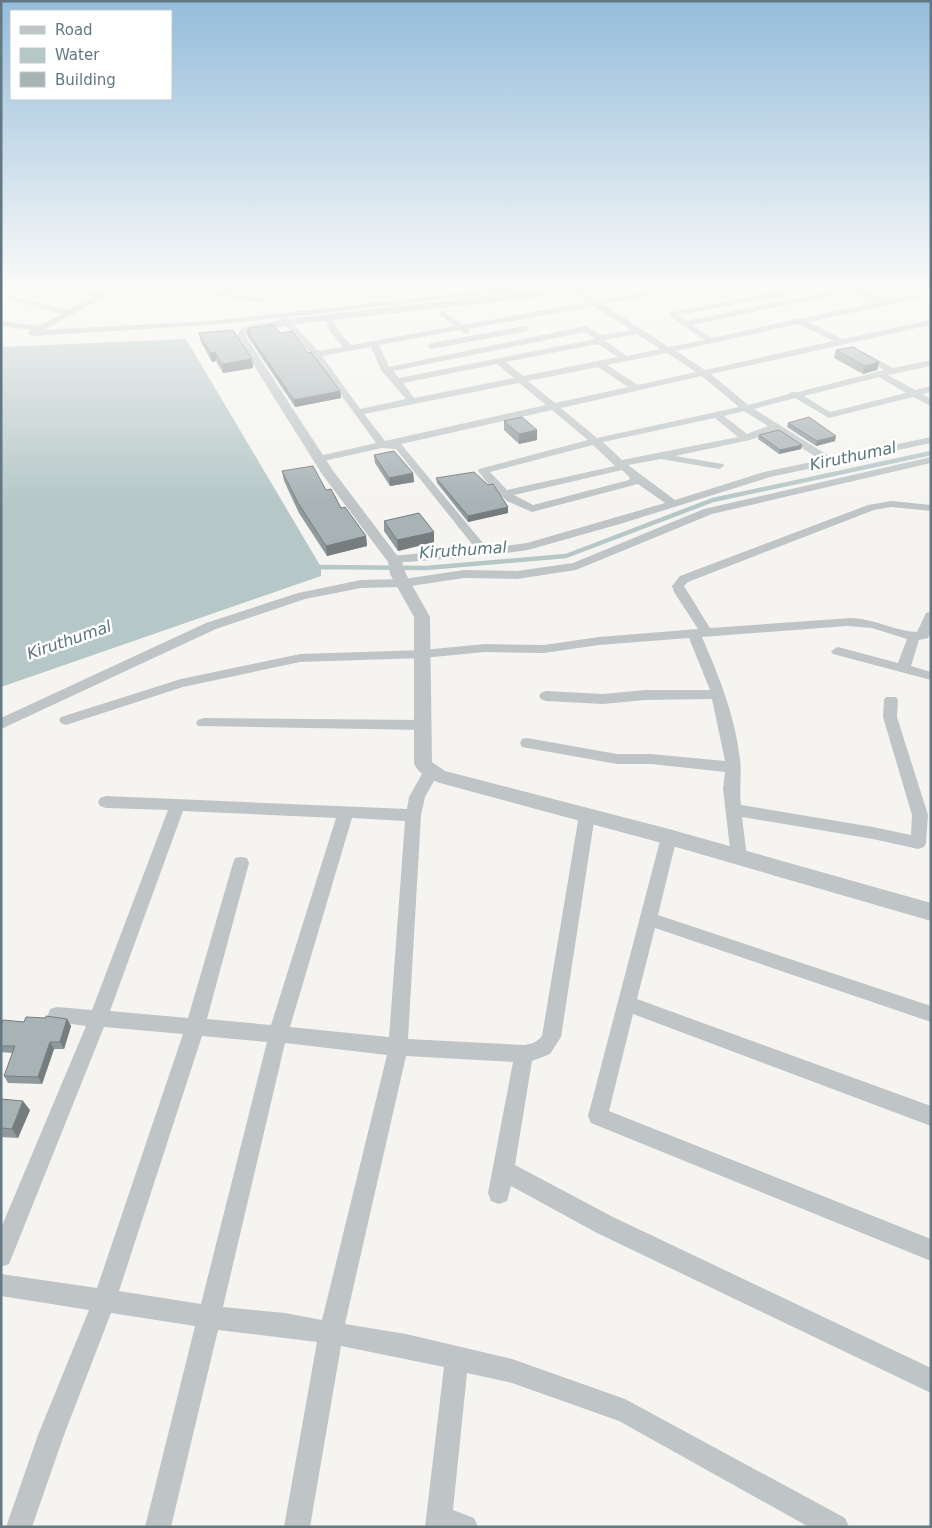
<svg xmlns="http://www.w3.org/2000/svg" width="932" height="1528" font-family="'DejaVu Sans',sans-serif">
  <rect width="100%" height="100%" fill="#f5f4f0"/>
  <path fill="#b6c7c8" d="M186,339L321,567V576L1,687V347Z"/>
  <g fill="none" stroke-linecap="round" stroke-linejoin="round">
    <path stroke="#b6c7c8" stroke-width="4.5" d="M314,570L321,567L426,568L566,556L713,500L931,453"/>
    <g fill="#bfc5c7" fill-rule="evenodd">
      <path d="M56,289C71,288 85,292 100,292C106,292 112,289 119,289L44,330L211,321L496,289H519L515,291L287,317L318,351L343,347L329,330L325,317L329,315L333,317L339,332L351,345L455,326L440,315V311H443L463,325L589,302L570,289H579L597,301L662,289H678L674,291L603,304L669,347L704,340L670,316V312H673L789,289H793V293L679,315L687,321L842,289H862L886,300L918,294L922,296L921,298L808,322L842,339L931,320V325L711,374L748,405L789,394L791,392H798L884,370L859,356L858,354L862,351L893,368L931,360V366L888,375L915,390L931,386V392L922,394L931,399V406L913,397L829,418L795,398L754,409L832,458L931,437V443L770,477L620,524L528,550L484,556L393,563L387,559L389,556L476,549L396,449L382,448L319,462L315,461L314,459L315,457L376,443L313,356L279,318L211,325L31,336L27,333L32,330L1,326V321L38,326L62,314L6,299V295L68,310L95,296L60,291ZM852,291L877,302L800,319L796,318L792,320L712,338L692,325ZM594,306L631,330L601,335L586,326L389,367L379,345L460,330L466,334L470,331L468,329ZM799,324L833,341L705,370L676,351ZM585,332L595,339L399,378L393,371ZM637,334L660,349L627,356L604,340ZM598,344L618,357L523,376L506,362ZM371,347L381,370L406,399L360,409L322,356ZM667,353L696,372L638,385L607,365ZM497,364L514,378L414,398L403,383ZM598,367L628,387L555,403L528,381ZM702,376L739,407L597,438L561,408ZM879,377L906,393L830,412L804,396ZM519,383L546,405L385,441L364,414ZM552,410L588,440L479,469L478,471L489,485L507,501L532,512L638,484L665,503L527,543L487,548L401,444ZM744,411L768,426L747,434L724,416ZM715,418L738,437L622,460L603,442ZM775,431L821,460L764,472L675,500L628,465L661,459L719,469L724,466L723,464L675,456L750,440ZM593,445L615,466L507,490L490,472ZM622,470L630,478L629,480L533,505L514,495Z"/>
      <path d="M185,289H203L261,298L265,300L261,302L189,291Z"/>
      <path d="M525,326L528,327V331L431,349L427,346L431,343Z"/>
      <path d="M931,457V463L712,514L576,570L517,579L464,578L404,587L361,588L305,599L216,629L1,729V718L206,623L298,593L361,580L404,579L464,570L517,571L573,563L704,509Z"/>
      <path d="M891,501L931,505V511L891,507L874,510L688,582L684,586L710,628L851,618C875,619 895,631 917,632L926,613L931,612V632L928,638L919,640L911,666L931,672V680L833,654L831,651L838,647L898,663L907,639L872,628L847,626L702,637C719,676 735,716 740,759C742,774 739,790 741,805L873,827L911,835L912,815L883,717L884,700L886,697H896L898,700L897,717L928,815L926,843L924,847L918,849L873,839L742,817L747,857L745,861L739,863L733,861L731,857L723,789L725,772L651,764H617L522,747L520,743L522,739L527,738L617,754H651L725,761L712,699L645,700L603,704L546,701L541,699L539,696L541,693L546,691L603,694L645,690H710L689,638L599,645L544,653L485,652L423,658L300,662L183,687L66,725L61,723L59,720L61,717L181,679L300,654L423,650L485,644L544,645L599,637L698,629L674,592L672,586L680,576L868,505Z"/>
      <path d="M203,718L423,720L428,722L430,725L428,728L423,730L198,726L196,723L198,720Z"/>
      <path d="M431,767L436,768L439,772L425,797L421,815L408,1039L524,1045C532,1044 537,1042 542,1036L579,815L581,811L587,809L593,811L595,815L561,1037L550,1054L532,1061L515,1165L613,1217L931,1368V1393L597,1233L511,1186L507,1201L499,1204L491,1201L488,1193L513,1062L406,1056L345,1324L406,1334L512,1359L625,1399L845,1518L849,1527H809L619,1421L512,1383L467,1373L453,1510L474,1518L478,1527H425L444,1367L341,1346L310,1527H284L317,1342L218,1330L171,1527H145L195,1326L111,1313L64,1435L32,1527H6L38,1435L89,1310L1,1296V1274L97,1288L183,1034L104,1027L9,1264L1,1267V1228L86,1026L50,1021L48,1015L50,1009L57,1007L92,1010L168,810L106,808L100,806L98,802L100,798L106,796L407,809L409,797L423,772L426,768ZM183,811L336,818L271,1025L207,1019L249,863L247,858L241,857L235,858L233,863L188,1018L110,1011ZM352,818L405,821L389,1037L290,1027ZM202,1036L267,1042L201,1304L119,1291ZM285,1043L387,1055L322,1320L285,1313L223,1307Z"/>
      <path d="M669,831L675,833L677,837L658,915L931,1006V1022L655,928L637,999L931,1106V1126L633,1014L609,1111L931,1239V1261L591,1123L588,1116L661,837L663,833Z"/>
    </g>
    <path fill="#bfc5c7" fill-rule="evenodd" d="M546,289H561L539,297L296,324L255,331L249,333L246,337L334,472L402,562L406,574L430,617L432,762L445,771L669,829L931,903V921L669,845L440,783C428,779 420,775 414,764V617L390,574L388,562L322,474L236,337L241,329L248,326L296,318Z"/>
  </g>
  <g fill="#909a9d">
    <path d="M212,289H234L230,291Z"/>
    <path d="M249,328L280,333L308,353L340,391L341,398L295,407L248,337L247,331L249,330Z"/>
    <path d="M199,333L252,359L253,368L223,373L216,361L212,362L201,342Z"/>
    <path d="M836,350L879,362L877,370L863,374L834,358Z"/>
    <path d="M504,421L537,430V440L519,444L504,430Z"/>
    <path d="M788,423L835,441L816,446L787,427Z"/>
    <path d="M759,435L801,449L779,454L758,439Z"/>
    <path d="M374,455L413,473L414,482L390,486L375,463Z"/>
    <path d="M282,471L326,490L366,536L367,546L327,556L299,513L284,481Z"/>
    <path d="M436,478L508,507V513L468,522L437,483Z"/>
    <path d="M384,521L434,532V542L398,551L384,531Z"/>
    <path d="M67,1019L71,1026L64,1049H54L42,1084L8,1083L4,1076L13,1053L1,1052V1025L24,1022Z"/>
    <path d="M1,1099L30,1110L18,1138L1,1137Z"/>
  </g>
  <g fill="#767d7f">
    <path d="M215,352L216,361L212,362L210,353Z"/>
    <path d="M252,359L253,368L223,373L222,364Z"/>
    <path d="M879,362L877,370L863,374L865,366Z"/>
    <path d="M340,391L341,398L295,407L294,400Z"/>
    <path d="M537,430V440L519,444V434Z"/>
    <path d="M836,436L835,441L816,446L817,441Z"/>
    <path d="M802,445L801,449L779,454L780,450Z"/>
    <path d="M413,473L414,482L390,486L389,478Z"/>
    <path d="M508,507V513L468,522V516Z"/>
    <path d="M434,532V542L398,551L397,540Z"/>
    <path d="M366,536L367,546L327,556L326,546Z"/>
    <path d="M67,1019L71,1026L64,1049L60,1042Z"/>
    <path d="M50,1042L54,1049L42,1084L38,1077Z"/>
    <path d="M23,1101L30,1110L18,1138L12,1129Z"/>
  </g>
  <g fill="#a8b3b6" stroke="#767d7f">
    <path d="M274,325L280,333L292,331L308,353L311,352L340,391L294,400L247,331L250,330L249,328Z"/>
    <path d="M233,330L252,359L222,364L215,352L210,353L199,333Z"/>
    <path d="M853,347L879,362L865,366L836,350Z"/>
    <path d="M522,417L537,430L519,434L504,421Z"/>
    <path d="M809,417L836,436L817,441L788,423Z"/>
    <path d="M779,430L802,445L780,450L759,435Z"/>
    <path d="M394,451L413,473L389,478L374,455Z"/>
    <path d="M313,466L326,490L331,489L341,508L345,507L366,536L326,546L298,503L282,471Z"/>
    <path d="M474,472L488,485L493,484L508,507L468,516L436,478Z"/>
    <path d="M419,513L434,532L397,540L384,521Z"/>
    <path d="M46,1016L67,1019L60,1042H50L38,1077L4,1076L15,1046H1V1025L3,1020L24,1022L26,1017L46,1018Z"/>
    <path d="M1,1099L23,1101L12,1129L1,1128Z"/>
  </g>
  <linearGradient id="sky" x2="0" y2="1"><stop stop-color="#94bcdb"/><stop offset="0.57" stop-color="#fafaf8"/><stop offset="1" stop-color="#fafaf8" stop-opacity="0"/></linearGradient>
  <rect width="932" height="503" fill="url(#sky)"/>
  <g text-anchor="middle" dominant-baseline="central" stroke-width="5" stroke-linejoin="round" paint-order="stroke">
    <g font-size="16" font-style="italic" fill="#597679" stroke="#fff">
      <text transform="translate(853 456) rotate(-12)">Kiruthumal</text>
      <text transform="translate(463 550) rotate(-4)">Kiruthumal</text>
      <text transform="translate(69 640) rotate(-19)">Kiruthumal</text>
    </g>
  </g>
  <rect width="932" height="1528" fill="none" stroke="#627983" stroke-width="5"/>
  <rect x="10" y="10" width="162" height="90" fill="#ffffff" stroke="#c0c9cd"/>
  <rect x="20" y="26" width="25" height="8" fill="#bfc5c7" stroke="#c0c9cd"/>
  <text x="55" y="35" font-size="15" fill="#627983">Road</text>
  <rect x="20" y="48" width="25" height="15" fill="#b6c7c8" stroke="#c0c9cd"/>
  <text x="55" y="60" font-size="15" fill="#627983">Water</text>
  <rect x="20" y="72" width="25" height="15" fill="#a8b3b6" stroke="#c0c9cd"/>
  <text x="55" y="85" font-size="15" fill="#627983">Building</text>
</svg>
